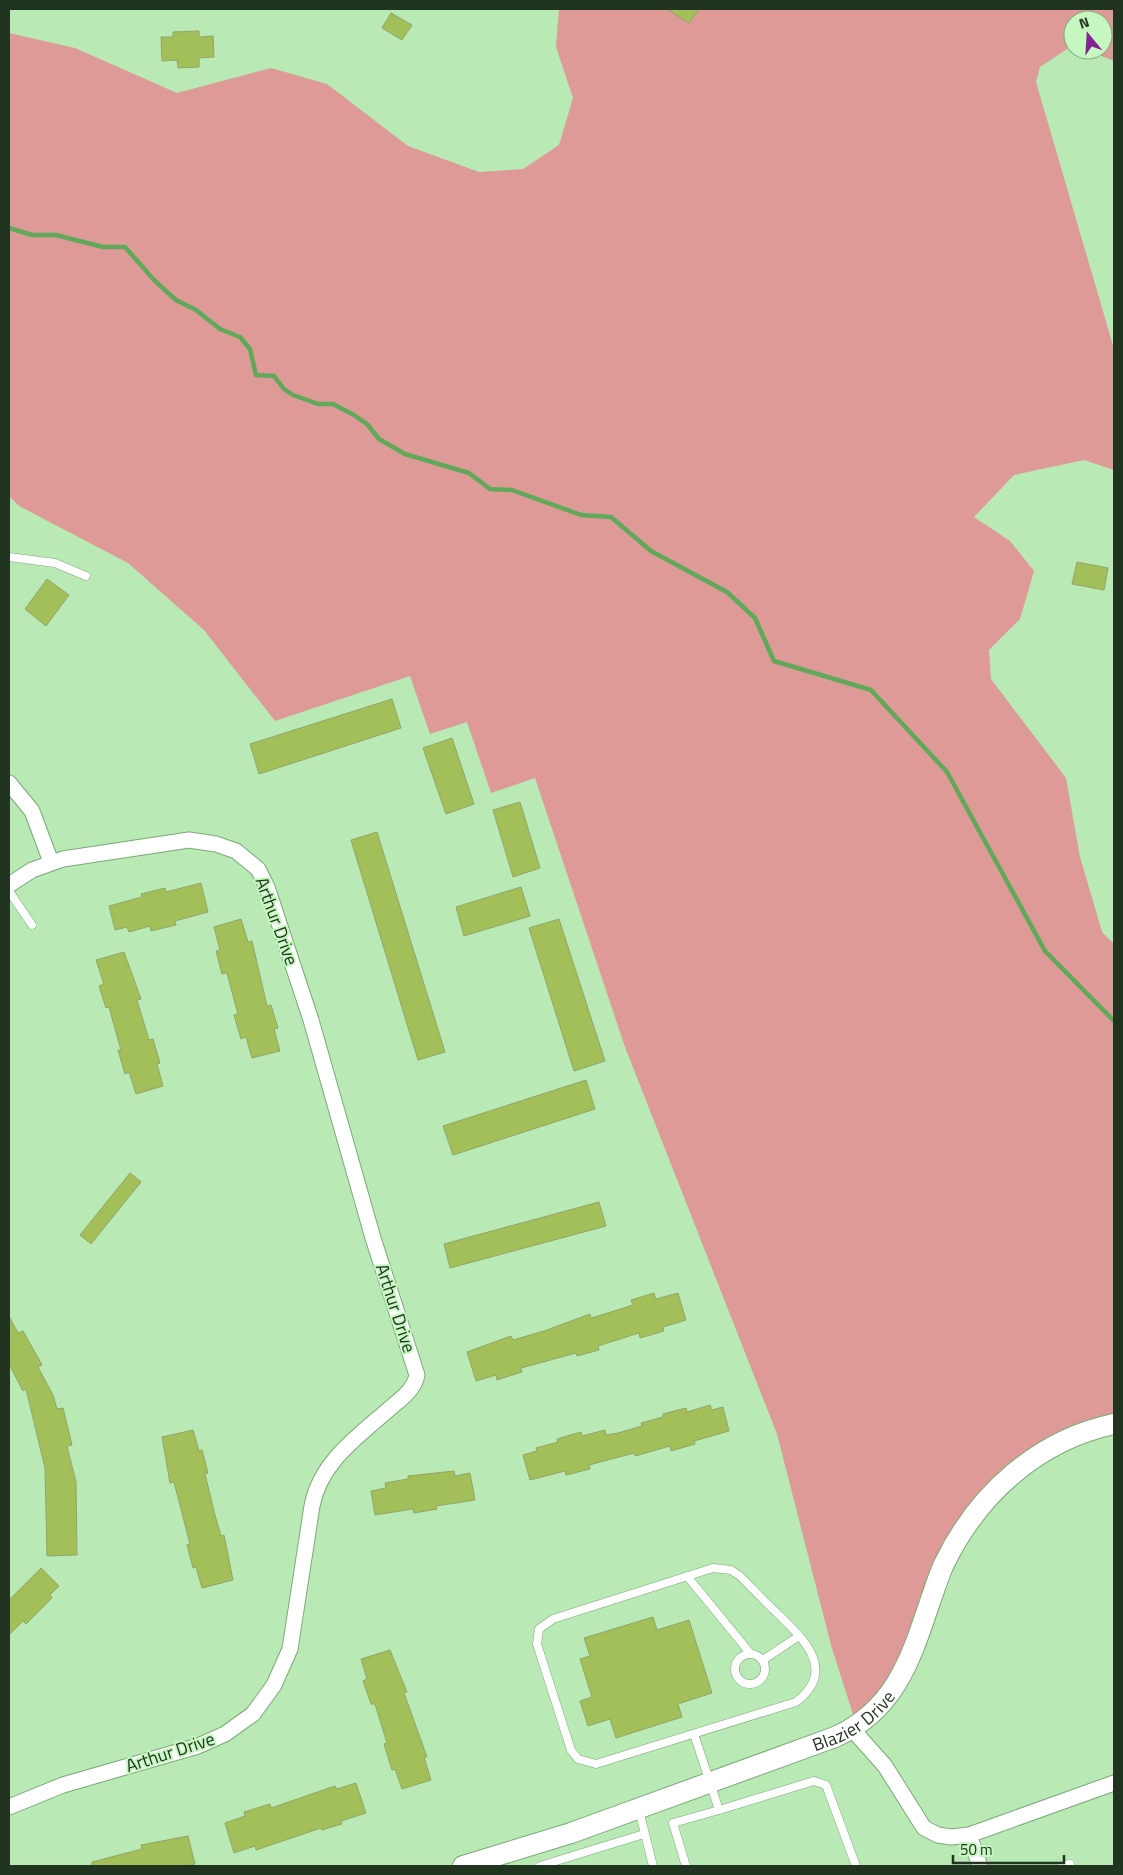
<svg xmlns="http://www.w3.org/2000/svg" width="1123" height="1875" font-family="'Titillium Web',sans-serif">
  <rect width="100%" height="100%" fill="#b9e9b4"/>
  <path fill="#dd9a97" d="M559,9H1114V61L1086,50H1103V20H1073V45L1040,67L1036,82L1114,349V470L1084,460L1014,475L974,517L1010,541L1034,571L1020,619L989,650L991,679L1066,778L1080,857L1102,932L1114,944V1424L1101,1427L992,1493L923,1624L857,1727L831,1645L777,1434L625,1047L535,778L491,793L467,722L430,734L410,676L275,721L204,630L128,563L19,506L9,496V33L75,48L177,93L271,68L327,84L408,146L479,172L523,169L559,145L573,98L556,47Z"/>
  <g fill="none" stroke-linecap="round" stroke-linejoin="round">
    <path stroke="#60a85a" stroke-width="4.5" d="M9,228L32,235H56L103,247H125L155,281L176,300L196,310L220,329L240,337L250,349L256,375L274,376L284,389L293,395L318,404H333L354,415L367,424L379,439L405,454L469,473L490,489L512,490L581,515L611,517L651,551L727,592L755,618L774,661L871,690L947,772L1045,951L1114,1021"/>
  </g>
  <g fill="#a3bf59" stroke="#92a567">
    <path d="M667,9H699L689,23Z"/>
    <path d="M391,13L412,25L402,40L382,28Z"/>
    <path d="M199,31V37L213,36L214,57L199,58V67L178,68L177,60L162,61L161,37H173V32Z"/>
    <path d="M1077,562L1108,568L1104,590L1072,584Z"/>
    <path d="M47,579L69,595L46,626L25,609Z"/>
    <path d="M392,699L401,728L259,774L250,744Z"/>
    <path d="M452,738L474,804L446,814L423,748Z"/>
    <path d="M520,802L540,868L513,877L493,810Z"/>
    <path d="M377,832L445,1052L418,1060L351,840Z"/>
    <path d="M201,883L208,912L175,921L176,925L151,931L150,926L129,932L127,927L115,930L109,906L142,897L141,894L165,888L166,892Z"/>
    <path d="M521,887L530,916L464,936L456,907Z"/>
    <path d="M241,919L248,942L252,941L267,1006L271,1005L278,1028L274,1029L280,1051L252,1058L246,1037L241,1039L234,1015L238,1014L227,973L222,974L216,951L220,950L214,927Z"/>
    <path d="M559,919L605,1061L574,1071L529,928Z"/>
    <path d="M124,952L141,999L137,1000L149,1040L153,1039L160,1063L157,1064L163,1086L136,1094L129,1072L125,1074L118,1050H121L109,1007L106,1008L99,986L104,984L96,960Z"/>
    <path d="M586,1080L595,1109L453,1155L443,1126Z"/>
    <path d="M130,1173L141,1182L91,1244L80,1235Z"/>
    <path d="M599,1202L606,1226L450,1268L444,1244Z"/>
    <path d="M654,1293L656,1299L678,1293L686,1320L663,1327L664,1331L640,1338L639,1333L598,1346L599,1350L577,1356L576,1353L521,1368L522,1372L497,1380L496,1375L476,1381L467,1352L511,1336L513,1340L544,1331L590,1314L591,1318L611,1312L633,1305L631,1300Z"/>
    <path d="M9,1316L18,1333L23,1331L42,1365L38,1367L53,1395L57,1409L63,1408L72,1445L67,1446L76,1482L77,1555L47,1556L45,1468L26,1389L23,1391L9,1364Z"/>
    <path d="M710,1405L712,1410L723,1407L729,1431L694,1441L695,1444L671,1451L670,1446L635,1456L634,1453L589,1465L590,1469L566,1475L565,1471L530,1480L523,1455L537,1451L536,1448L558,1442L557,1439L581,1432L582,1436L605,1430L606,1435L618,1433L642,1426L641,1423L663,1417V1414L686,1408L687,1412Z"/>
    <path d="M193,1430L199,1451L202,1450L208,1473L205,1474L215,1515L221,1536L224,1535L233,1580L202,1588L196,1567L193,1568L187,1545L190,1544L174,1482L170,1483L162,1437Z"/>
    <path d="M454,1471L455,1476L470,1473L475,1500L436,1506L437,1509L414,1513L413,1509L375,1515L371,1491L386,1488L385,1483L408,1479V1476Z"/>
    <path d="M41,1568L59,1586L50,1595L52,1598L26,1624L23,1621L9,1635V1600Z"/>
    <path d="M653,1617L657,1630L689,1620L712,1693L678,1704L682,1717L616,1738L610,1719L588,1726L580,1701L592,1697L580,1659L590,1656L584,1638Z"/>
    <path d="M390,1650L407,1692L404,1693L427,1757H424L431,1780L402,1789L395,1769L392,1770L384,1744L387,1743L375,1704H371L363,1681L367,1679L361,1659Z"/>
    <path d="M356,1783L366,1813L341,1821L342,1824L322,1830L321,1828L256,1850L255,1846L234,1853L225,1823L245,1816L244,1812L270,1804L271,1808L335,1786L337,1789Z"/>
    <path d="M188,1836L195,1864L185,1866H92V1862L142,1849L141,1845Z"/>
  </g>
  <g fill="none" stroke-linecap="round" stroke-linejoin="round">
    <defs>
      <g id="service">
        <path d="M9,557L55,563L86,576"/>
        <path d="M9,891L32,925"/>
        <path d="M713,1568L731,1570L740,1576C753,1589 765,1602 778,1614C805,1640 837,1671 796,1702L596,1764L578,1759L571,1750L537,1644L539,1629L553,1619Z"/>
        <path d="M687,1576L750,1653"/>
        <circle cx="750" cy="1669" r="15"/>
        <path d="M763,1660L799,1636"/>
        <path d="M639,1810L653,1866"/>
        <path d="M719,1810L814,1781L826,1785L856,1866"/>
        <path d="M540,1866L644,1834"/>
        <path d="M686,1866L673,1823L719,1810L694,1734"/>
        <path d="M1062,1866L1070,1864"/>
      </g>
      <g id="minor">
        <path d="M9,783L32,811L51,862"/>
        <path d="M9,885L32,870L63,859L189,840L216,844L236,851L258,869L267,887L311,1020L373,1238L417,1375C414,1391 399,1400 388,1410C356,1438 320,1463 312,1506L290,1649L274,1685L253,1714L225,1734L198,1746L63,1785L9,1807"/>
        <path d="M853,1730L885,1766L924,1828L938,1835L951,1837L969,1835L1114,1783"/>
        <path d="M969,1835L980,1866"/>
      </g>
      <g id="tertiary">
        <path id="s1" d="M463,1866L571,1833L835,1737C896,1710 911,1658 931,1599C935,1588 939,1575 944,1564C978,1494 1038,1440 1114,1424"/>
      </g>
    </defs>
    <use href="#service" stroke="#7ba977" stroke-width="9"/>
    <use href="#minor" stroke="#7ba977" stroke-width="17"/>
    <use href="#tertiary" stroke="#7ba977" stroke-width="22"/>
    <use href="#service" stroke="#fff" stroke-width="8"/>
    <use href="#minor" stroke="#fff" stroke-width="15"/>
    <use href="#tertiary" stroke="#fff" stroke-width="20"/>
  </g>
  <g text-anchor="middle" dominant-baseline="central" stroke-width="4" stroke-linejoin="round" paint-order="stroke">
    <g font-size="18" fill="#21341f" stroke="#c6f7c1">
      <text transform="translate(277 921) rotate(70)">Arthur Drive</text>
      <text transform="translate(396 1308) rotate(72)">Arthur Drive</text>
      <text stroke="none"><textPath href="#s1" startOffset="418">Blazier Drive</textPath></text>
      <text transform="translate(170 1752) rotate(-18)">Arthur Drive</text>
    </g>
  </g>
  <rect width="1123" height="1875" fill="none" stroke="#21341f" stroke-width="20"/>
  <g transform="translate(1088 35) rotate(342)"><circle r="24" fill="#c6f7c1" stroke="#84a980"/>
  <path d="M0-4L9 19L0 12L-9 19Z" fill="#832590"/>
  <text y="-8" font-size="14" font-weight="bold" text-anchor="middle" fill="#21341f">N</text>
  </g>
  <path d="M953 1855v8h111v-8" fill="none" stroke="#21341f" stroke-width="2.5"/>
  <text x="960" y="1855" font-size="15" fill="#21341f" stroke="#c6f7c1" stroke-width="4" paint-order="stroke">50 m</text>
</svg>
